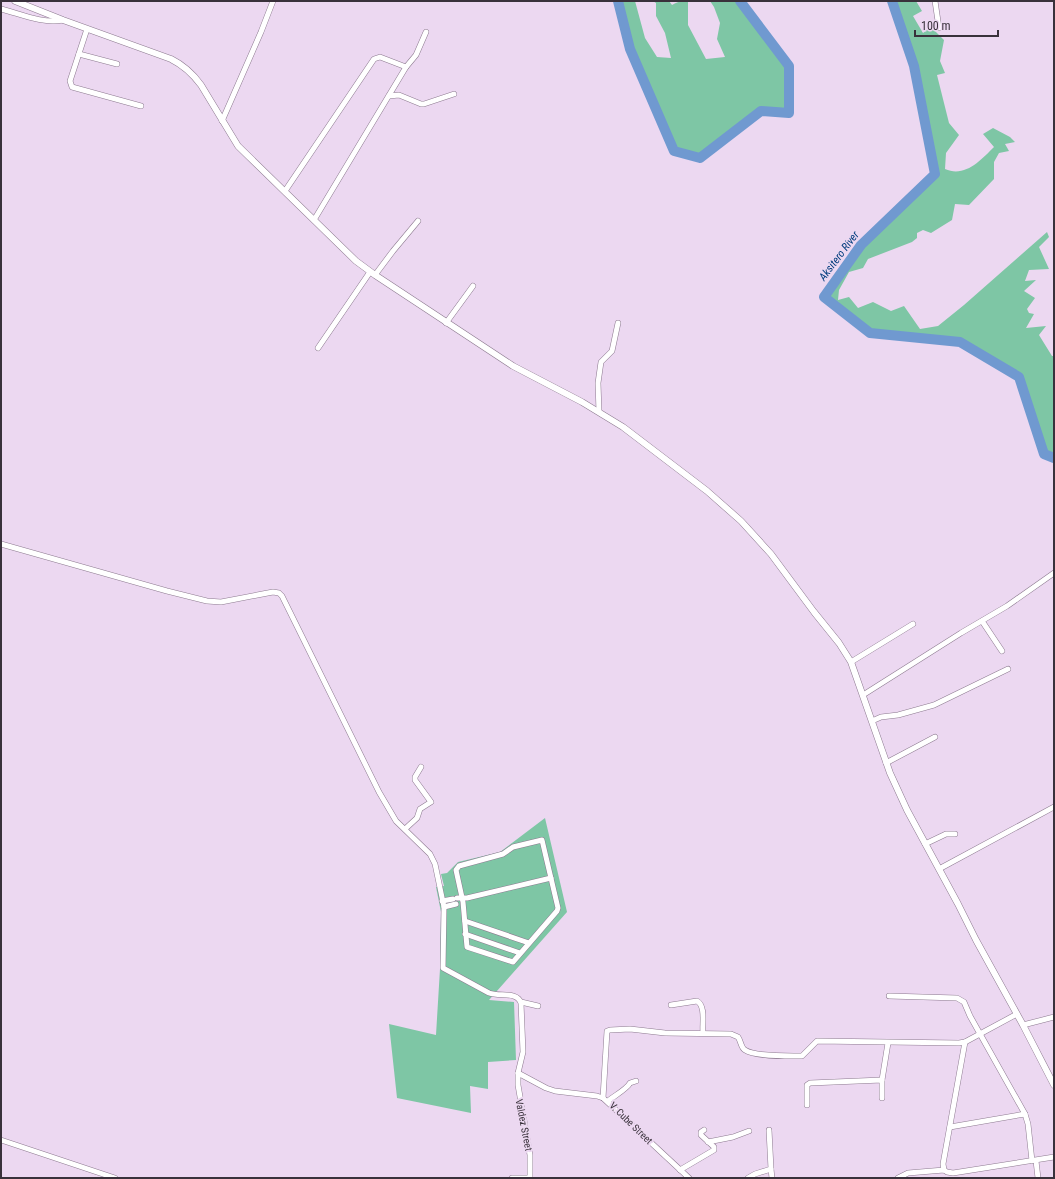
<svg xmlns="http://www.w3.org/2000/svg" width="1055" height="1179" font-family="'Roboto Condensed',sans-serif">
  <rect width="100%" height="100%" fill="#ecd8f1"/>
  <g fill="#7ec6a5">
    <path d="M618,1H635L645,38L657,57L671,58L665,33L656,16V3L653,1H669L672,5C677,2 683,0 688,2V25L706,59L725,57L717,39L720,23L714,7L710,1H740L789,66V113L765,111L700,158L674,151L630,49Z"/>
    <path d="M890,1H916L922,11L913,16L923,33L931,27L944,40L940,61L945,73L937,75L949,123L959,135L946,153L945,169C965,178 981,160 994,147L983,134L993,128L1010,137L1015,142L1005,144L1009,151L999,153L994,162V179L969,205L955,204L952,220L931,233L923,230L917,233V238L912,242L868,259L863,268L849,272L839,290L838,300L849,297L858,308L873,302L891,311L904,306L920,329L938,326L964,305L1047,232L1049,237L1039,247L1049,269L1029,270L1025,281L1036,280L1024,291L1035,298L1027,309L1029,313L1034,314L1026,328L1046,326L1039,335L1052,356H1054V458L1044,454L1019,377L960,342L870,333L824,297L861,245L935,174L914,66Z"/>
    <path d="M545,818L567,912L489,1000L514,1002L516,1060L488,1062V1089L470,1086L471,1113L397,1098L389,1024L436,1035L440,969L441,912L436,887L444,886L441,874L447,873L458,862L500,852Z"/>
  </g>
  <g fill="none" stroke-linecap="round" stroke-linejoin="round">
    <g stroke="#7099d0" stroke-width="10">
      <path d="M618,1L630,49L674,151L700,158L761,111L789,113V66L740,1"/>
      <path d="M892,1L914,66L935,174L861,245L824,297L870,333L960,342L1019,377L1044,454L1054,458"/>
    </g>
    <defs>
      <g id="minor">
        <path d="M935,1L939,28"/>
        <path d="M1,9C21,14 42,24 63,20"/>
        <path d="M87,29L70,81L72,87L141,106"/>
        <path d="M79,54L117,64"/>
        <path d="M406,67L416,55L426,32"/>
        <path d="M389,96L399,95L421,104H424L454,94"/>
        <path d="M222,121L261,32L273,1"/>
        <path d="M285,191L374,59L380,57L406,67L314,220"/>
        <path d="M375,275L393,251L418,221"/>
        <path d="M446,323L473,286"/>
        <path d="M318,348L370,272"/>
        <path d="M599,412L598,383L601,362L612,351L618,323"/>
        <path d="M1,544L167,591L207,601L221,602L273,592L279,593L282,596L379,792L396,821L430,854L435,864L444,907L443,968L489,993C500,997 517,991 521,1003L523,1052L518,1073V1085L530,1155V1178"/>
        <path d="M982,621L1002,651"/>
        <path d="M851,662L913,624"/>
        <path d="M863,695L961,633L1007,606L1054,573"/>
        <path d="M872,721L881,717L898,715L934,705L1008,669"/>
        <path d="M886,763L935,737"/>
        <path d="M405,829L417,818L420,809L431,802L415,780V777L421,767"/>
        <path d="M542,840L558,908L557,911L513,962L467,947L463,902L456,870L459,866L503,854L513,847Z"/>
        <path d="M925,844L946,834H955"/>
        <path d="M939,869L1054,807"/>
        <path d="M457,898H467L551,878"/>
        <path d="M442,901L453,899"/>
        <path d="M444,907L456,904"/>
        <path d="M465,921L529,943"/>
        <path d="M465,934L520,953"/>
        <path d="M889,996L957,998L964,1002L970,1016L1025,1114L1028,1124L1032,1161"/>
        <path d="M521,1002L538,1006"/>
        <path d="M671,1005L697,1001C706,1006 702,1024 703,1033"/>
        <path d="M1023,1025L1054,1017"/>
        <path d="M518,1073L546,1088L555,1091L597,1096L603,1098L689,1178"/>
        <path d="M882,1080L888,1043"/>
        <path d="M603,1098L607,1031L610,1030L630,1029L665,1033L731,1034L738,1037C741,1041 741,1048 745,1050C755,1057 789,1056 802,1056L817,1041L959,1043L965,1042L1017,1014"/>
        <path d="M608,1101C614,1096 627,1089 630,1083L636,1081"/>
        <path d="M807,1105V1085L810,1083L882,1080V1098"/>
        <path d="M950,1127L1025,1114"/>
        <path d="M1,1140L115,1178"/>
        <path d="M708,1142L733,1137L749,1131"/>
        <path d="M1036,1161L1038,1178"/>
        <path d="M771,1169L772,1178"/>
        <path d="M680,1170L714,1150V1147L701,1135V1132L704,1130"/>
        <path d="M944,1170L943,1164L965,1042"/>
        <path d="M512,1178H530"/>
        <path d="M748,1178L755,1174L771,1169L769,1130"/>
        <path d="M898,1178L908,1173L944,1170L947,1172L953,1173L1054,1157"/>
      </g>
      <path id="tertiary" d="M15,1L63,20L171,59C183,65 193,74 201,85L238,146L356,261L375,275L513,366L582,402L623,427L707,491L741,521L771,554L814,612L839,643L851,662L890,773L907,810L958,904L976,940L1023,1025L1054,1085"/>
    </defs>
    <use href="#minor" stroke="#8d7a90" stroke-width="6"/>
    <use href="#tertiary" stroke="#8d7a90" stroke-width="7"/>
    <use href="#minor" stroke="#fff" stroke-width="5"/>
    <use href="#tertiary" stroke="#fff" stroke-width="6"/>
  </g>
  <g text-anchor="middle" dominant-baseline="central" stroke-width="4" stroke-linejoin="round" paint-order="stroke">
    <g font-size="10" fill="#39313b" stroke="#ecd8f1">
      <text transform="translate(631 1123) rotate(44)">V. Cube Street</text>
      <text transform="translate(524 1125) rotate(79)">Valdez Street</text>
    </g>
    <g font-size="11" font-style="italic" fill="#023d7e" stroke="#ecd8f1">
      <text transform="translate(839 256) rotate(-53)">Aksitero River</text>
    </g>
  </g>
  <rect width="1055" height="1179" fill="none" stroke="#39313b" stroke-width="4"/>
  <path d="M915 30v6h83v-6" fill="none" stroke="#39313b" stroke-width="2"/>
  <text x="921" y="30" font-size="12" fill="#39313b" stroke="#ecd8f1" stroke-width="3" paint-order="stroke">100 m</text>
</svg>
